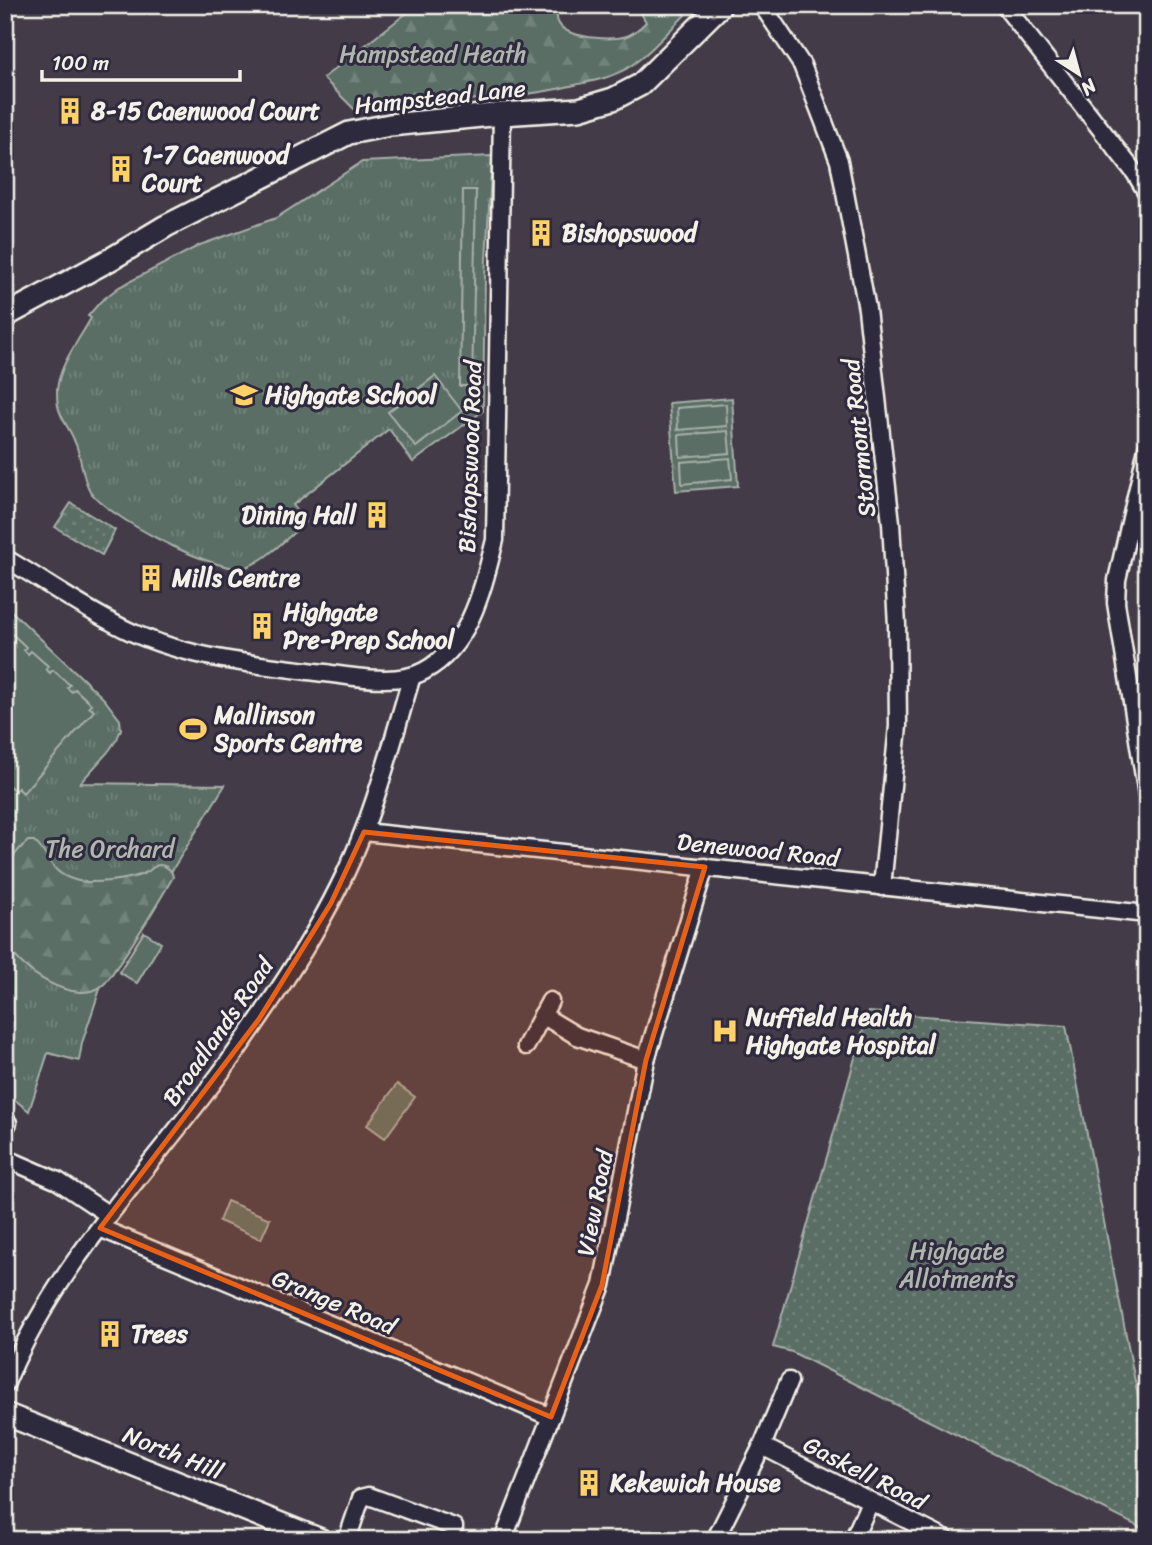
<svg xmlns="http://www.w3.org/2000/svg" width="1152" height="1545" font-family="Sriracha,sans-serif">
  <defs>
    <pattern id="grass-tufts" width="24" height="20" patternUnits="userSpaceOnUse" patternTransform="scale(1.75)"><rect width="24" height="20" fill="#5a6e66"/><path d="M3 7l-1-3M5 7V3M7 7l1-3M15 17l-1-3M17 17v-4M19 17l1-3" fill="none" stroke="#72837c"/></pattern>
    <pattern id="forest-firs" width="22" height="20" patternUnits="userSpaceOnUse" patternTransform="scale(1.75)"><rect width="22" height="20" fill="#5a6e66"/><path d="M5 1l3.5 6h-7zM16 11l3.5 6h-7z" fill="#72837c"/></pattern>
    <pattern id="garden-dots" width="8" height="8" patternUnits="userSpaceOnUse" patternTransform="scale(1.75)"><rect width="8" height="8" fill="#5a6e66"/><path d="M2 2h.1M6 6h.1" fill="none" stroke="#72837c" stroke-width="1.8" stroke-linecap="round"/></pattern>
  </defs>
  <rect width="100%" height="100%" fill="#433b48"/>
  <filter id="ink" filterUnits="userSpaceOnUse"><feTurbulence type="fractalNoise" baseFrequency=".0143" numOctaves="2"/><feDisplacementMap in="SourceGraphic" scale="14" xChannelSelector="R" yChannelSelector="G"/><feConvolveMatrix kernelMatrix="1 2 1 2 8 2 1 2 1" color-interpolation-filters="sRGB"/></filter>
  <g filter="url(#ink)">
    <g fill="url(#grass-tufts)" stroke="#a7b0a7" stroke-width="2">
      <path d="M492,156L485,277L483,411L413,462L389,429L293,505L306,522C290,535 261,566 241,568C210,570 107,517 90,491C81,476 82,456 74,440C70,429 60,418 58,406C57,402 57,395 57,390C59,365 79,340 91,318L88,316L100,302L119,287L200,245L276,218L362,162Z"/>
      <path d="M732,398L738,486L676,491L669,403Z"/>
      <path d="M5,605L104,699L120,720L121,729L117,739L108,752L80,783L225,785L102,983L82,1043L79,1061L48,1053L29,1111L5,1092Z"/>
    </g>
    <g fill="url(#forest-firs)" stroke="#a7b0a7" stroke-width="2">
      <path d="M417,5H557C557,10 556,18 558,22C565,39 613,41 627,36C635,33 640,28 646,22L641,13L631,5H676L685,15C667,33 648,55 626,69C610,78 592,81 575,85C510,101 440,101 373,105L358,113L323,78Z"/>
      <path d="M28,841H34C51,856 49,873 75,880C90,885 131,880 145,873C150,871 153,866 159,865C165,865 169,868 172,873L173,877C156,907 138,936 119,964C114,970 109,980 103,985C76,1008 16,969 6,941C3,935 4,879 6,871C9,859 19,849 28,841Z"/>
    </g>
    <g fill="url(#garden-dots)" stroke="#a7b0a7" stroke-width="2">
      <path d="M71,503L115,530L102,555L55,527Z"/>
      <path d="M868,1012L1066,1026L1147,1443V1531L792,1352L773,1347Z"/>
    </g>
    <g fill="#5a6e66" stroke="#a7b0a7" stroke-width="2">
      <path d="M463,190H476L472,386H460Z"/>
      <path d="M435,376L462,411L416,447L388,412Z"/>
      <path d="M726,404L727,426L678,430L677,408Z"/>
      <path d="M728,431L730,453L680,457L679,435Z"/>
      <path d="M730,458L732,479L682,484L681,462Z"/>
      <path d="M10,632L26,647L24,650L28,654L31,651L48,666L46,669L50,673L53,670L70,685L67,688L72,692L75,689L91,704L89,707L94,711L23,793L18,788L15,791L5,782V634Z"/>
      <path d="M144,932L161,943L137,983L119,972Z"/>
      <path d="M397,1084L415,1097L385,1138L367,1125Z"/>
      <path d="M227,1201L270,1219L261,1239L219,1221Z"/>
    </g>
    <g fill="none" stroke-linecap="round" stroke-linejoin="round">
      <defs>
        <g id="minor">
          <path d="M762,5L802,65L839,161L867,309L891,523L897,625L898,726L882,887"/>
          <path d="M1004,5L1135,173L1147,193"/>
          <path d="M1147,448L1117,580L1116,603L1147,795"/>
          <path d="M5,558C46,582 86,611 129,631C190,659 258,665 325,673C353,677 399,685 424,671C471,646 483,587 495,540L502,114"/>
          <path d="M364,832L1147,914"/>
          <path d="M542,1015L577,1036L646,1060"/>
          <path d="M526,1046L550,1001"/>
          <path d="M5,1127L8,1123"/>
          <path d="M5,1158L58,1181L109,1215"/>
          <path d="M100,1228L551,1417"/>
          <path d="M5,1385C57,1260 156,1164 233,1056C282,987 333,911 363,832C383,782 396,728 412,676"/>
          <path d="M762,1446L947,1540"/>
          <path d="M347,1540L361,1498L369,1496L454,1527"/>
          <path d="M503,1540L602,1285L646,1060L705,867"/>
          <path d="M715,1540L762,1446L789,1381"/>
          <path d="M853,1540L870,1502"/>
        </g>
        <g id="secondary">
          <path d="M5,316L111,259L166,226L349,133L390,125L502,114L579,109L613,99L640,85L721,5"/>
          <path d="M5,1414L321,1540"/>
        </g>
      </defs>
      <use href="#minor" stroke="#f4f1e8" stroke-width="21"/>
      <use href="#secondary" stroke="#f4f1e8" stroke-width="26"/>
      <use href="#minor" stroke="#2f2a3d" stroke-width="16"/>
      <use href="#secondary" stroke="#2f2a3d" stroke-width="21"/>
    </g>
  </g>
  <path fill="#e96117" fill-opacity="0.2" stroke="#e96117" stroke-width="5" stroke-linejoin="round" d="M364,832L705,867L646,1060L602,1285L551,1417L100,1228L259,1019L331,903Z"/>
  <defs>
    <symbol id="building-bare" viewBox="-9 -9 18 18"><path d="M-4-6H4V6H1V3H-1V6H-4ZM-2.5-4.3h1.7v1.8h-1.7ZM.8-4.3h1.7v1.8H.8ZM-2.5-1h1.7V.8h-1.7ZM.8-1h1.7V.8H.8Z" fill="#ffd166" stroke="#2f2a3d" stroke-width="2.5" paint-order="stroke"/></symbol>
    <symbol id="school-bare" viewBox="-9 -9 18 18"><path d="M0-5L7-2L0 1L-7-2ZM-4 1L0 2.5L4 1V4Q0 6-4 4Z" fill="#ffd166" stroke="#2f2a3d" stroke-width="2.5" paint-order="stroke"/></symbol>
    <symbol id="stadium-bare" viewBox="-9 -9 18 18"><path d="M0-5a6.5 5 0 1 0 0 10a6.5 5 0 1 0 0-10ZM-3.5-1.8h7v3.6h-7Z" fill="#ffd166" stroke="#2f2a3d" stroke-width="2.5" paint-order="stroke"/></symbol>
    <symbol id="hospital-bare" viewBox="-9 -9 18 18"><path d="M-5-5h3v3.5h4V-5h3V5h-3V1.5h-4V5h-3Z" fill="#ffd166" stroke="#2f2a3d" stroke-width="2.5" paint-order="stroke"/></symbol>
  </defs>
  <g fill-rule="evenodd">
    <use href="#building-bare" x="51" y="92" width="38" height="38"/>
    <use href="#building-bare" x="102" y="150" width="38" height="38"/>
    <use href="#building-bare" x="522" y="214" width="38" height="38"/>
    <use href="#school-bare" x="225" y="376" width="38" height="38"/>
    <use href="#building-bare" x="358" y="496" width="38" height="38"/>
    <use href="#building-bare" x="132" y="559" width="38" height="38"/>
    <use href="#building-bare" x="243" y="607" width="38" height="38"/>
    <use href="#stadium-bare" x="174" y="710" width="38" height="38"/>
    <use href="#hospital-bare" x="706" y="1012" width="38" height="38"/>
    <use href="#building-bare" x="91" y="1315" width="38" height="38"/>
    <use href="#building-bare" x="570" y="1464" width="38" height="38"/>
  </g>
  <g text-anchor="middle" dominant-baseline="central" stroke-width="6" stroke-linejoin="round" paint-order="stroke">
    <g font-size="24" fill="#afb6ae" stroke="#2f2a3d">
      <text x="433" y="54">Hampstead Heath</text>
      <text x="110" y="849">The Orchard</text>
      <text x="957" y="1251">Highgate<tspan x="957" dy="28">Allotments</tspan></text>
    </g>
    <g font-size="24" fill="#f4f1e8" stroke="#2f2a3d">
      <text transform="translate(440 97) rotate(-6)">Hampstead Lane</text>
      <text transform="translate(859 438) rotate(-96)">Stormont Road</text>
      <text transform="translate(470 457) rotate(-88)">Bishopswood Road</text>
      <text transform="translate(758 850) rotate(6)">Denewood Road</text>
      <text transform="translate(218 1032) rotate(-55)">Broadlands Road</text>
      <text transform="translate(595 1203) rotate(-79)">View Road</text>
      <text transform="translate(334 1302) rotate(23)">Grange Road</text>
      <text transform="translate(173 1453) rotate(22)">North Hill</text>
      <text transform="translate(865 1473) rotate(27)">Gaskell Road</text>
    </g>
    <g font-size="24" font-weight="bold" fill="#f4f1e8" stroke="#2f2a3d" text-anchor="start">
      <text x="91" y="111">8-15 Caenwood Court</text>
      <text x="142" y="155">1-7 Caenwood<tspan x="142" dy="28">Court</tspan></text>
      <text x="562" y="233">Bishopswood</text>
      <text x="265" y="395">Highgate School</text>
      <text x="356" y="515" text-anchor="end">Dining Hall</text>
      <text x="172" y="578">Mills Centre</text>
      <text x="283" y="612">Highgate<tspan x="283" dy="28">Pre-Prep School</tspan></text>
      <text x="214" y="715">Mallinson<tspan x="214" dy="28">Sports Centre</tspan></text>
      <text x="746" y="1017">Nuffield Health<tspan x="746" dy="28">Highgate Hospital</tspan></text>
      <text x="131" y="1334">Trees</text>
      <text x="610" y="1483">Kekewich House</text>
    </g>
  </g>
  <rect width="1152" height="1545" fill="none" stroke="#2f2a3d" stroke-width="28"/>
  <rect x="14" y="14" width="1124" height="1517" fill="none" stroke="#f4f1e8" stroke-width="2.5" filter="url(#ink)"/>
  <g transform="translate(1079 74) rotate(144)" stroke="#2f2a3d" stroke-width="5" paint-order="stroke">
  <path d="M0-5L12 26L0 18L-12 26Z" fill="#f4f1e8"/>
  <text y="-10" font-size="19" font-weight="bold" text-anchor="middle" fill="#f4f1e8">N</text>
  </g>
  <path d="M42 70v10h198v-10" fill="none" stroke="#f4f1e8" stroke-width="3.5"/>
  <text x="52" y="70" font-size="21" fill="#f4f1e8" stroke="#2f2a3d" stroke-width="5" paint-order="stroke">100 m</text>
</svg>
